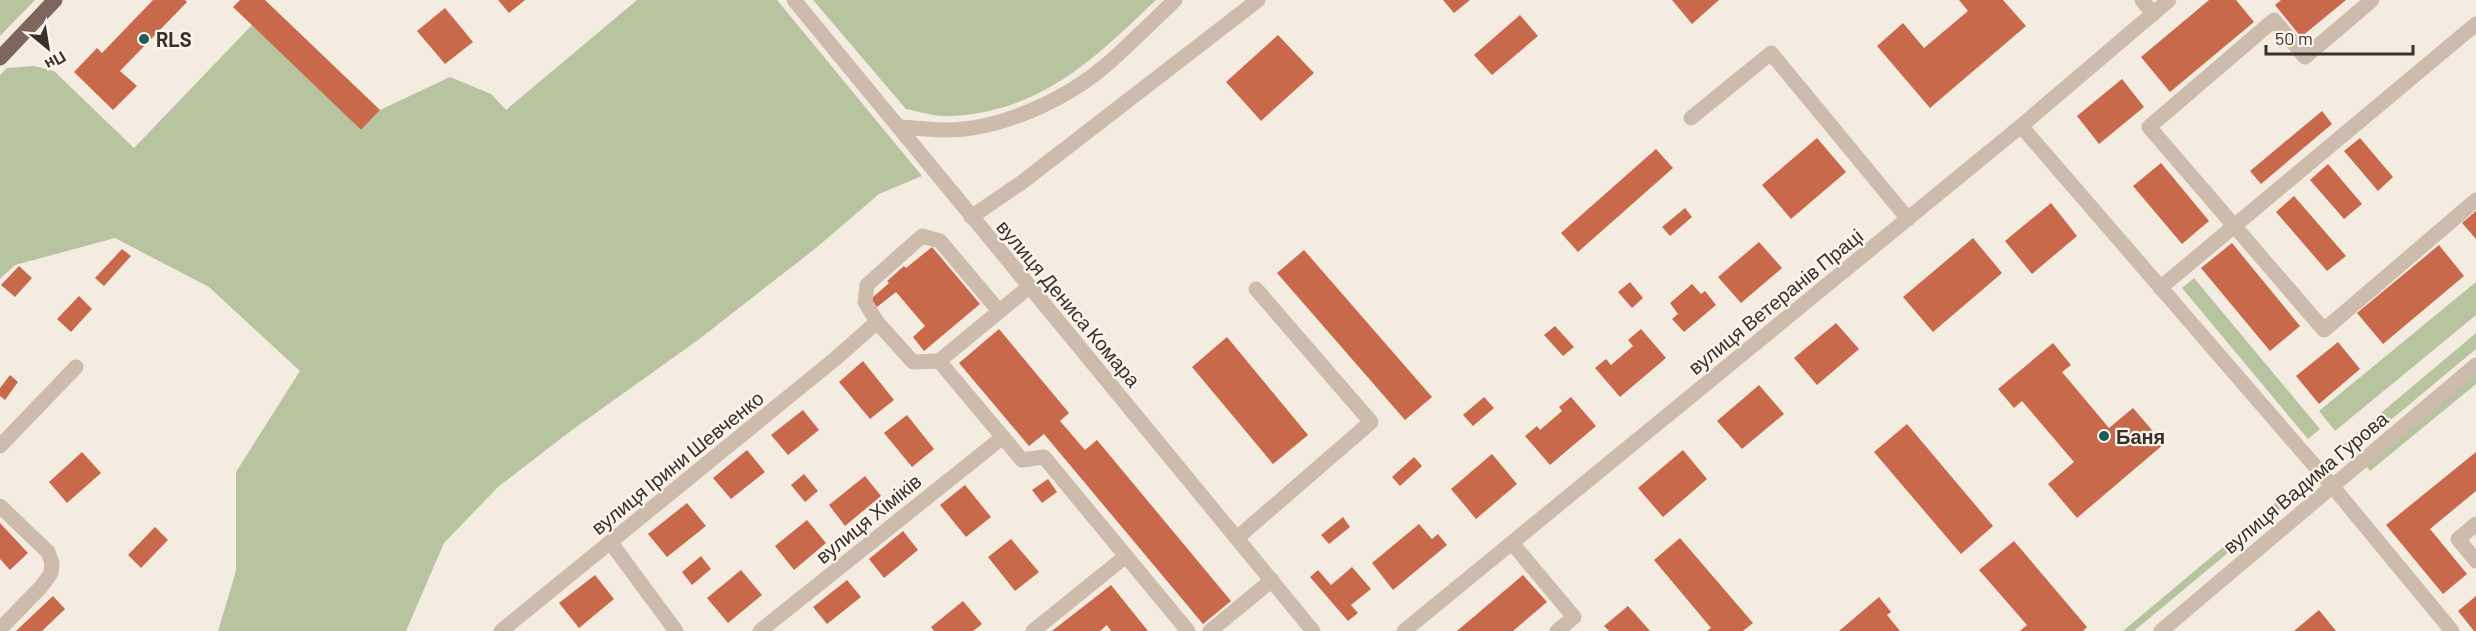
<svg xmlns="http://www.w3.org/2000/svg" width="2476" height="631" font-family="Barlow,sans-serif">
  <rect width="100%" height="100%" fill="#f4ebe1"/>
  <g fill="#b8c4a0">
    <path d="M0,0H35L0,36Z"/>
    <path d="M637,0H777L922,176L879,194L816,248L698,340L572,430L498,487L444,543L406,631H218L236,571V472L300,371L209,287L115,238L15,265L0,279V75L7,68L34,66L54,71L134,148L252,25L361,130L380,110L450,77L491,94L506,110Z"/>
    <path d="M813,0H1156C1094,59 1042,111 951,116C936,117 920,112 906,109Z"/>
    <path d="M2194,278L2320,429L2308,439L2182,288Z"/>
    <path d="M2476,282V315L2335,431L2319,411Z"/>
    <path d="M2476,333V349L2351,453L2344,444Z"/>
    <path d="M2476,372V384L2370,471L2364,463Z"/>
    <path d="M2284,496L2289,502L2134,631H2123Z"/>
  </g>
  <g fill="#c8694b">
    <path d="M153,0H185L187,2L120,71L137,86L113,110L74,72L97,48L102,53Z"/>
    <path d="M240,0H265L380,110L361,130L233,7Z"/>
    <path d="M498,0H525L509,13Z"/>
    <path d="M1443,0H1470L1454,13Z"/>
    <path d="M1672,0H1719L1692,24Z"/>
    <path d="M1959,0H2003L2026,26L1930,108L1877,46L1903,23L1924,48L1968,11Z"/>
    <path d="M2209,0H2236L2254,22L2170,92L2141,57Z"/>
    <path d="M2281,0H2346L2301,37L2275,5Z"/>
    <path d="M445,8L473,42L445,64L417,31Z"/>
    <path d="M1520,15L1538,36L1492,75L1474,55Z"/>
    <path d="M1278,35L1314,73L1261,121L1226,82Z"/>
    <path d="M2122,79L2144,107L2099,144L2077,116Z"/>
    <path d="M2322,111L2332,124L2261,184L2250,171Z"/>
    <path d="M1817,138L1846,172L1791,219L1762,185Z"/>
    <path d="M2360,138L2393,177L2378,191L2344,151Z"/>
    <path d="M1656,149L1673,168L1578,252L1561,233Z"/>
    <path d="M2161,163L2209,221L2182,244L2133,186Z"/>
    <path d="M2328,164L2362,204L2344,219L2310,180Z"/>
    <path d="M2294,196L2346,256L2327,271L2276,212Z"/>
    <path d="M2051,203L2077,236L2032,274L2005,241Z"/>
    <path d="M1685,208L1692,217L1670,236L1662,227Z"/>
    <path d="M2476,211V239L2462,223Z"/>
    <path d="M1973,238L2002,273L1933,332L1903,297Z"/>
    <path d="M1759,242L1782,268L1741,303L1718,277Z"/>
    <path d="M2232,243L2300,326L2270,351L2201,268Z"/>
    <path d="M2439,245L2464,276L2383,344L2357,313Z"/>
    <path d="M932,247L980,304L924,351L913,337L925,326L896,292L877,307L871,299L889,283L887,281L904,266L906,268Z"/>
    <path d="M122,249L131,256L104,286L95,278Z"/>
    <path d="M1304,250L1432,397L1405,420L1277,273Z"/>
    <path d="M19,266L32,278L15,297L1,285Z"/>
    <path d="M1630,282L1643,298L1632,308L1618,292Z"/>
    <path d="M1692,284L1701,294L1705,291L1716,305L1684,332L1672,319L1678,314L1670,303Z"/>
    <path d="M79,296L92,309L71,332L57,319Z"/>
    <path d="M1836,323L1859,349L1817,385L1794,358Z"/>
    <path d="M1555,326L1574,347L1563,356L1544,335Z"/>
    <path d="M999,329L1069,413L1060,421L1085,450L1097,440L1231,601L1203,624L1044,434L1029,446L959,363Z"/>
    <path d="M1641,329L1666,358L1620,397L1595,368L1606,359L1611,365L1633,346L1628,340Z"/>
    <path d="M1227,337L1308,435L1273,464L1192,367Z"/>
    <path d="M2338,342L2360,369L2319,404L2296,376Z"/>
    <path d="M2053,343L2071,365L2062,372L2109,428L2133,408L2164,444L2077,518L2048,484L2074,462L2022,401L2014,408L1998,389Z"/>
    <path d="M863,361L894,400L870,419L839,382Z"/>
    <path d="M10,375L18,382L5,400L0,396V388Z"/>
    <path d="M1759,385L1784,414L1742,449L1717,421Z"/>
    <path d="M1484,397L1494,408L1473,426L1463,415Z"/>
    <path d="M1571,397L1596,426L1550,465L1525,436L1537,426L1540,430L1562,411L1559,407Z"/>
    <path d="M803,410L819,430L788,455L771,435Z"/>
    <path d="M907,415L934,449L912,467L884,433Z"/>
    <path d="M1907,424L1993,526L1961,554L1874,452Z"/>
    <path d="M747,450L765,472L731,499L713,478Z"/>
    <path d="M1683,450L1707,479L1663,517L1638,488Z"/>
    <path d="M82,452L101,473L67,503L49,482Z"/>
    <path d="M2476,452V491L2430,529L2467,574L2443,594L2386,525Z"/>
    <path d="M1492,454L1517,484L1476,519L1451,489Z"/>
    <path d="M1414,457L1422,466L1400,486L1392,477Z"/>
    <path d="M804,474L818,491L805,502L791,485Z"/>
    <path d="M865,476L881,496L845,526L829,505Z"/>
    <path d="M1048,479L1057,492L1042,503L1032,490Z"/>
    <path d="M965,485L991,517L966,537L940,505Z"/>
    <path d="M687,503L706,526L667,557L648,534Z"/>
    <path d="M1343,517L1350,527L1329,544L1321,535Z"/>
    <path d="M807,520L826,543L794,570L775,546Z"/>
    <path d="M0,523L28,553L10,570L0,559Z"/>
    <path d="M1419,524L1432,539L1438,534L1447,545L1393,590L1372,563Z"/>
    <path d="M155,527L168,540L141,568L128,555Z"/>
    <path d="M903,531L918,550L884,578L869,559Z"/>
    <path d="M1680,538L1753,623L1743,631H1707L1711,628L1654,560Z"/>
    <path d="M1011,539L1039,572L1015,591L988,557Z"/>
    <path d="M2014,541L2087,627L2083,631H2020L2027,625L1979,570Z"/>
    <path d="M701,556L711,569L692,585L682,572Z"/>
    <path d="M1352,567L1371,589L1351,605L1358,613L1348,621L1310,577L1318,570L1331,585Z"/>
    <path d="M741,570L762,595L728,623L707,598Z"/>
    <path d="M595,575L614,599L579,628L559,603Z"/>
    <path d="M1523,575L1547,602L1513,631H1457Z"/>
    <path d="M847,580L861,597L827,624L813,607Z"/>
    <path d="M1111,585L1148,631H1111L1107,625L1100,631H1052Z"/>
    <path d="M53,596L65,609L42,631H16Z"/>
    <path d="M2476,596V631H2474L2458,611Z"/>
    <path d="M1879,597L1891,612L1887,615L1900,631H1839Z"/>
    <path d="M963,601L982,624L973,631H934L931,627Z"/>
    <path d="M1628,606L1650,631H1609L1604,626Z"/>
    <path d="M2319,610L2336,631H2294Z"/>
  </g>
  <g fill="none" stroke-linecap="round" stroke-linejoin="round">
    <g stroke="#cdbbac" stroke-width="15">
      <path d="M794,0L1313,631"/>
      <path d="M2142,0L2153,14"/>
      <path d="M2372,0L2305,57L2274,20L2149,127L2324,330L2476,200"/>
      <path d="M1691,118L1771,53L1908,219"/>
      <path d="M2021,126L2333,487L2452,631"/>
      <path d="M901,127C916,128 931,130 946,130C1000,130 1065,100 1105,66C1129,45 1152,22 1175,0"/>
      <path d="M971,217L1021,183L1258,0"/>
      <path d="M2160,288L2476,24"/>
      <path d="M999,311L940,241L922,236L867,285L865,302L877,322L913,362L939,361L1022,460L1044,457L1188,631"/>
      <path d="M939,361L1029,287"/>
      <path d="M0,446L76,367"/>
      <path d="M0,506L48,552L52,563L51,573L41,587L0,629"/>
      <path d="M2476,524L2458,539L2476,561"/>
      <path d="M1237,538L1371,422L1256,289"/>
      <path d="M611,543L676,631"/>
      <path d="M1512,543L1574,617L1557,631"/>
      <path d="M501,631L835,359L877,322"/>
      <path d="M760,631L1003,437"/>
      <path d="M1033,631L1126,556"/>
      <path d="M1210,631L1272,580"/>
      <path d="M1404,631L2021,126L2169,0"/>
      <path d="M2161,631L2476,365"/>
    </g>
    <path stroke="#7d675c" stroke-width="15" d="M0,58L55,0"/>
  </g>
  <g fill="#1f5a5e" stroke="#fbf5ee" stroke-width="2">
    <circle cx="144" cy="39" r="6"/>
    <circle cx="2104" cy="436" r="6"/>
  </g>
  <g text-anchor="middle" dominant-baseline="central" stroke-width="4.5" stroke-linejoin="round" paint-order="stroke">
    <g font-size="20" font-weight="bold" fill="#3b302b" stroke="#fbf5ee" text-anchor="start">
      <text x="156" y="39">RLS</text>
      <text x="2116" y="436">Баня</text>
    </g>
    <g font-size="20" fill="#3b302b" stroke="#fbf5ee">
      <text transform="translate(1775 301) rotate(-39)">вулиця Ветеранів Праці</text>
      <text transform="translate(1069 303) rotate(50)">вулиця Дениса Комара</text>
      <text transform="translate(677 462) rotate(-39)">вулиця Ірини Шевченко</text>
      <text transform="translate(2305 482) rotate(-40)">вулиця Вадима Гурова</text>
      <text transform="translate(868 518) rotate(-39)">вулиця Хіміків</text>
    </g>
  </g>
  <g transform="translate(48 48) rotate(150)" stroke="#fbf5ee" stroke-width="4.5" paint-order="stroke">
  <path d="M0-4.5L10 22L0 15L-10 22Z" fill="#3b302b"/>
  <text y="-9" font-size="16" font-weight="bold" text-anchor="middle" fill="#3b302b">Пн</text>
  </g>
  <path d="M2266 45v9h147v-9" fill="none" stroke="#3b302b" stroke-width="3"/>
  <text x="2275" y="45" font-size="18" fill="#3b302b" stroke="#fbf5ee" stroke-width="4.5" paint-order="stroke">50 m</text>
</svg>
